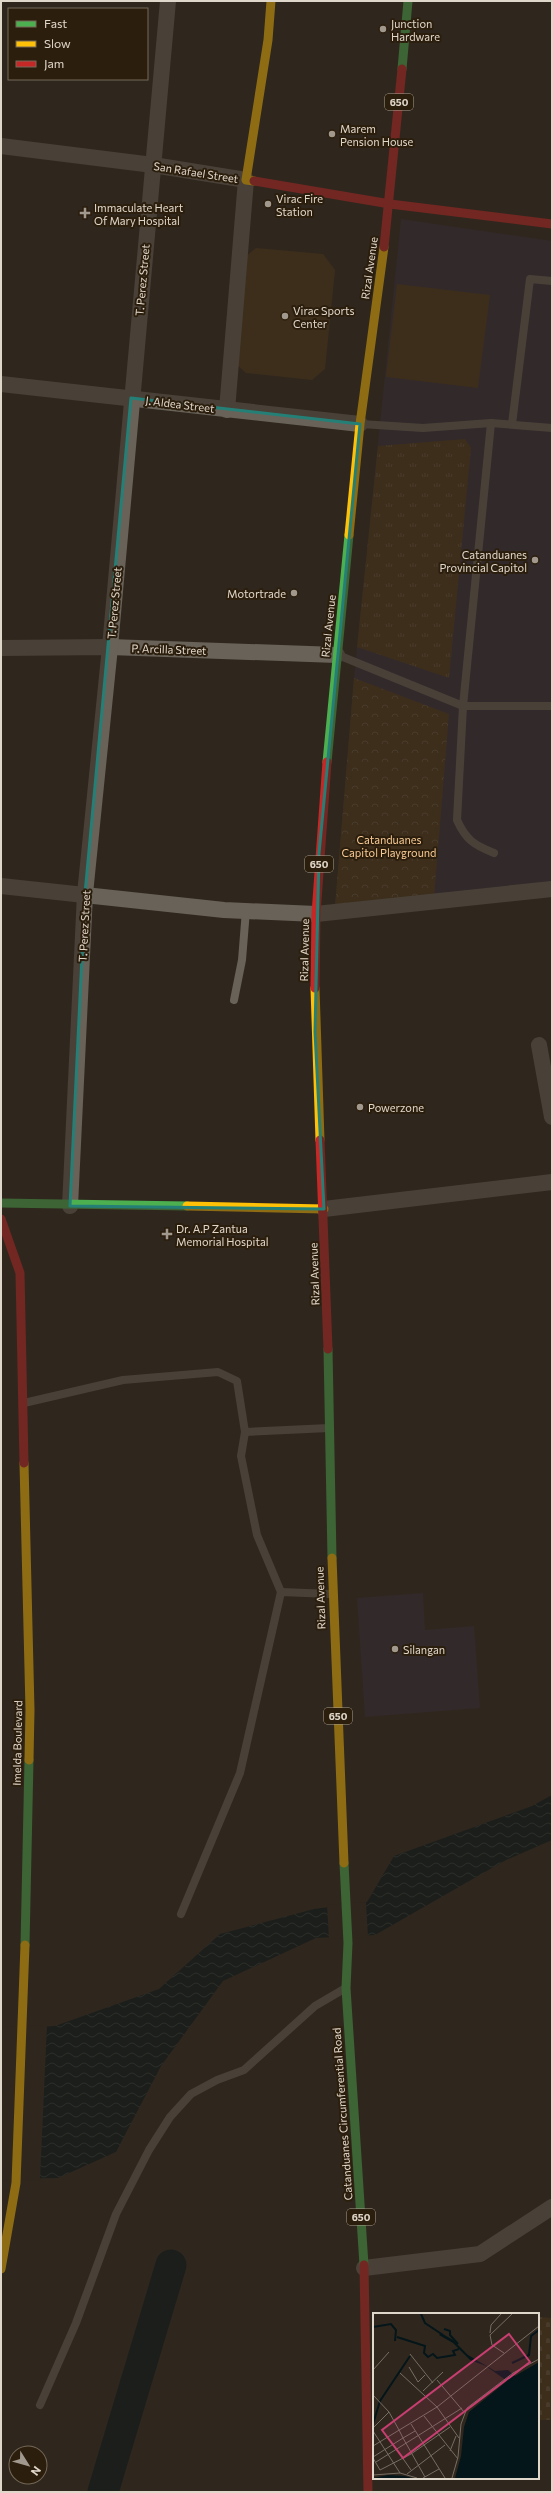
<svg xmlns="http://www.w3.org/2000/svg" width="553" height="2493" font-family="Commissioner,sans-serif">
  <defs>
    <pattern id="grass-tufts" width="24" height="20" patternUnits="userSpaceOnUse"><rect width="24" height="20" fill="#4e381c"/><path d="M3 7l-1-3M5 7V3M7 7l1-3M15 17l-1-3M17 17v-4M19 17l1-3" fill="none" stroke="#67543c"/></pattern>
    <pattern id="cemetery-stones" width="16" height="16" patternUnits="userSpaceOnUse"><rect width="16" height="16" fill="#4e381c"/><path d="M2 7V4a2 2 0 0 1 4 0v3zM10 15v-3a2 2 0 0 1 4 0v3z" fill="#67543c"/></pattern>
    <pattern id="park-crowns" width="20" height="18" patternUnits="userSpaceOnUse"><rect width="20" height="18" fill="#4e381c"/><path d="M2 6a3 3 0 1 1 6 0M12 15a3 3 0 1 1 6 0" fill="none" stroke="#67543c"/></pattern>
    <pattern id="water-waves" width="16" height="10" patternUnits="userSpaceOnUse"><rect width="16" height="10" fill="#05161a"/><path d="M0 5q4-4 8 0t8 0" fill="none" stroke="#29373a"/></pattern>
  </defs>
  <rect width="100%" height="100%" fill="#2f271d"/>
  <g fill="#372d3a">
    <path d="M401,219L552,241V882L335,906L354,678Z"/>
    <path d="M423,1593L425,1630L474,1626L480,1708L365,1717L357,1598Z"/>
  </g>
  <path fill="url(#grass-tufts)" d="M465,439L471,448L449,678L357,647L378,446Z"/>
  <path fill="url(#cemetery-stones)" d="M538,2317L552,2318V2420H538Z"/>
  <path fill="url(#park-crowns)" d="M354,678L449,714L434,897L335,906Z"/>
  <g fill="#4e381c">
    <path d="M256,248L323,254L335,270L325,369L312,380L246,373L234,362L245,257Z"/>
    <path d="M397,284L490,295L478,388L386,377Z"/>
  </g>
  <path fill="url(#water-waves)" d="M552,1795V1840L506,1860L375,1935L316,1938L223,1981L161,2066L116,2152L58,2178L1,2179V2029L55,2026L159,1989L220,1934L314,1909L367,1902L394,1856L532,1806Z"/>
  <g fill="#2f271d">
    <path d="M366,1902L368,1937L329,1939L327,1905Z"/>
    <path d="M47,2025L40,2180L1,2181V2027Z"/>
  </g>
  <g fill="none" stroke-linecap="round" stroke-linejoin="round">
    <path stroke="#05161a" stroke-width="31" d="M103,2492L171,2265"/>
    <g stroke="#686259" stroke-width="8">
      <path d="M491,423L463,706L457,820C466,840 474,845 494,853"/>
      <path d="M361,424L423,428L491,423L552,428"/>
      <path d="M512,424L530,279L552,281"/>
      <path d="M338,655L463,706H552"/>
      <path d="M234,1000L242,960L246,910"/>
      <path d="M24,1403L123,1380L218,1372L237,1381L245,1432L241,1456L257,1535L281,1592"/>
      <path d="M245,1432L329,1428"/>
      <path d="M181,1914L240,1773L281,1592L331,1594"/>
      <path d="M40,2405L76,2323L116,2214L149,2150L170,2117L191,2094L217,2080L244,2070L315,2006L344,1989"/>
    </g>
    <g stroke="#686259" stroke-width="16">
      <path d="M1,146L153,165L246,180L227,410"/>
      <path d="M1,384L360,424"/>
      <path d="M1,648L110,647L337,655"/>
      <path d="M1,886L224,910L316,914L552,889"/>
      <path d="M539,1045L552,1117"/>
      <path d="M70,1206L85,894L110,647L168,1"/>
      <path d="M324,1209L552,1182"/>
      <path d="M364,2268L480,2254L552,2207"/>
    </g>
    <g stroke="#4caf50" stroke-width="9">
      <path d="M402,69L408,1"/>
      <path d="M327,762L349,535"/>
      <path d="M1,1203L187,1206"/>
      <path d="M328,1349L332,1558"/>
      <path d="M344,1863L348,1943L346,1988L364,2265"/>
      <path d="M25,1945L29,1760"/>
    </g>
    <g stroke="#ffc107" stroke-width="9">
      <path d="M254,181L246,180L268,40L271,1"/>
      <path d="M349,535L360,424L384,247"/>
      <path d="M315,988L320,1140"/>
      <path d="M187,1206L324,1209"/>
      <path d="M24,1463L30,1710L29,1760"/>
      <path d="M332,1558L344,1863"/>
      <path d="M1,2269L16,2183L25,1945"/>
    </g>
    <g stroke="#c62828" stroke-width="9">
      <path d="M254,181L390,204L552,224"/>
      <path d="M384,247L402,69"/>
      <path d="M315,988L316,914L327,762"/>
      <path d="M320,1140L328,1349"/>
      <path d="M1,1219L20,1273L24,1463"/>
      <path d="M364,2265L368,2492"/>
    </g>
  </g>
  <path d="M0 0H553V2493H0ZM131,398L360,424L319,853L315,1032L324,1209L70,1206L85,894Z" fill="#2f271d" fill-opacity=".55" fill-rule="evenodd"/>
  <path fill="none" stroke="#248077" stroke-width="3" stroke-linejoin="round" d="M131,398L360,424L319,853L315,1032L324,1209L70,1206L85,894Z"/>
  <g fill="#a2998e" stroke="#2c1e0c" stroke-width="1.5">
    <circle cx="383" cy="29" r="4"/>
    <circle cx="332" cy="134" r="4"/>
    <circle cx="268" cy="204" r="4"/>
    <path d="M83 207h4v4h4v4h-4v4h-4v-4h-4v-4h4z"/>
    <circle cx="285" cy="316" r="4"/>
    <circle cx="535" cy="560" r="4"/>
    <circle cx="294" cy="593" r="4"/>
    <circle cx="360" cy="1107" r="4"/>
    <path d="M165 1228h4v4h4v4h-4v4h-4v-4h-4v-4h4z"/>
    <circle cx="395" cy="1649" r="4"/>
  </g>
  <g text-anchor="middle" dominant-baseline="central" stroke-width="4" stroke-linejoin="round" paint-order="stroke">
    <g fill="#2c1e0c" stroke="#aaa092" stroke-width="1">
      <rect x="385" y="94" width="28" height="16" rx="3"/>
      <rect x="305" y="856" width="28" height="16" rx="3"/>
      <rect x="324" y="1708" width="28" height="16" rx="3"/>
      <rect x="347" y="2209" width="28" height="16" rx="3"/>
    </g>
    <g font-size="10" font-weight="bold" fill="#e0d7cb">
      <text x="399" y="102">650</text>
      <text x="319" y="864">650</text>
      <text x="338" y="1716">650</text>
      <text x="361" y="2217">650</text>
    </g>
    <g font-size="11" fill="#e0d7cb" stroke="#2c1e0c" text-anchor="start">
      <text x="391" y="23">Junction<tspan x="391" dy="13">Hardware</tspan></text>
      <text x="340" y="128">Marem<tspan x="340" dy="13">Pension House</tspan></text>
      <text x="276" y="198">Virac Fire<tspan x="276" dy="13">Station</tspan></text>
      <text x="94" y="207">Immaculate Heart<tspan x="94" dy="13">Of Mary Hospital</tspan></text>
      <text x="293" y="310">Virac Sports<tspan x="293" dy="13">Center</tspan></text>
      <text x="527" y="554" text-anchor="end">Catanduanes<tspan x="527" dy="13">Provincial Capitol</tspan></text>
      <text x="286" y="593" text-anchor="end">Motortrade</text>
      <text x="368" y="1107">Powerzone</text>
      <text x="176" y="1228">Dr. A.P Zantua<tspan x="176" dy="13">Memorial Hospital</tspan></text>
      <text x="403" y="1649">Silangan</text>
    </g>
    <g font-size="11" fill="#e0d7cb" stroke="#2c1e0c">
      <text transform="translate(196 172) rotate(9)">San Rafael Street</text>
      <text transform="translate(369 268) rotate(-82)">Rizal Avenue</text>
      <text transform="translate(142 280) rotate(-85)">T. Perez Street</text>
      <text transform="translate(180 404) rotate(7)">J. Aldea Street</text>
      <text transform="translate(114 603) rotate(-85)">T. Perez Street</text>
      <text transform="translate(328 626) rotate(-84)">Rizal Avenue</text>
      <text transform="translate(169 649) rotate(2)">P. Arcilla Street</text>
      <text transform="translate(84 926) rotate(-87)">T. Perez Street</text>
      <text transform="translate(304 950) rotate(-89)">Rizal Avenue</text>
      <text transform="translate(314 1274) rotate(-92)">Rizal Avenue</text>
      <text transform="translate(320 1598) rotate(-92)">Rizal Avenue</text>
      <text transform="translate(17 1743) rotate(-89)">Imelda Boulevard</text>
      <text transform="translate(342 2114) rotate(-94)">Catanduanes Circumferential Road</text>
    </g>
    <g font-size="11" fill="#f7cb96" stroke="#2c1e0c">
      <text x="389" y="839">Catanduanes<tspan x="389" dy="13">Capitol Playground</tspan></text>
    </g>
  </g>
  <g transform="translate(373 2313)">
    <rect width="166" height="166" fill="#2f271d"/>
    <path d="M68,20L80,27L95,42L122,58L135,57L142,63L166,49V165H82L88,143L91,114L96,99L134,68L113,53L97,47L80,30L66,22ZM15,162L32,163L39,165H0Z" fill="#05161a"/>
    <path fill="none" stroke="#05161a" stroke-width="2" d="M48,1L52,10L70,22M0,14L18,11L23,17L22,28M71,16L77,18V22L85,31M24,24L52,33L51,40L55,44L60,41L64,45L82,42L80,38L86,36M139,50L156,42L158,23L166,17M0,111L7,88L37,43"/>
    <path fill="none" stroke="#766d63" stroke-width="1" d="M117,20L118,12L128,1M131,40L119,32L117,22L139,1M37,41L60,70M36,54L45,69L52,62M0,57L16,39M27,60L64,94L86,125M64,67L91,99M50,78L70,59M0,82L16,99L26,117M51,103L85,146M38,111L72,165M0,115L16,99M0,118L27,160M42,118L30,125L52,164M0,133L64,94L166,13M24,137L38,157M77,138L83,123M0,144L30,125L26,117M0,145L7,157L38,141L77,114M3,149L89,95M34,161L72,132M0,162L27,160L44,165M50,165L66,156M79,165L85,144L88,111L94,95L140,60L166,46"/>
    <path fill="#c83e71" fill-opacity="0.15" stroke="#c83e71" stroke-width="2" d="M136,21L157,49L30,145L9,117Z"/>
    <rect width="166" height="166" fill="none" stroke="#e0d7cb" stroke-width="2"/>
  </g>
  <rect width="553" height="2493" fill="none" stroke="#e0d7cb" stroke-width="4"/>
  <rect x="8" y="8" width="140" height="72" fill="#2c1e0c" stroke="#746858"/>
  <rect x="16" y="21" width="20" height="6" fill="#4caf50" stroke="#746858"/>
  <text x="44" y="28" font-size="12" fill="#e0d7cb">Fast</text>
  <rect x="16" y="41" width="20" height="6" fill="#ffc107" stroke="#746858"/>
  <text x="44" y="48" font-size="12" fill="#e0d7cb">Slow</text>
  <rect x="16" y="61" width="20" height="6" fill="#c62828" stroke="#746858"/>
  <text x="44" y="68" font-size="12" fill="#e0d7cb">Jam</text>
  <g transform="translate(28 2465) rotate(127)"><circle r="19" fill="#2c1e0c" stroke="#746858"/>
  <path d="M0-3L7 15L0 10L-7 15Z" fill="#a2998e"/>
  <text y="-6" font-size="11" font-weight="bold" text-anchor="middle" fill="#e0d7cb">N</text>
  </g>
</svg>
